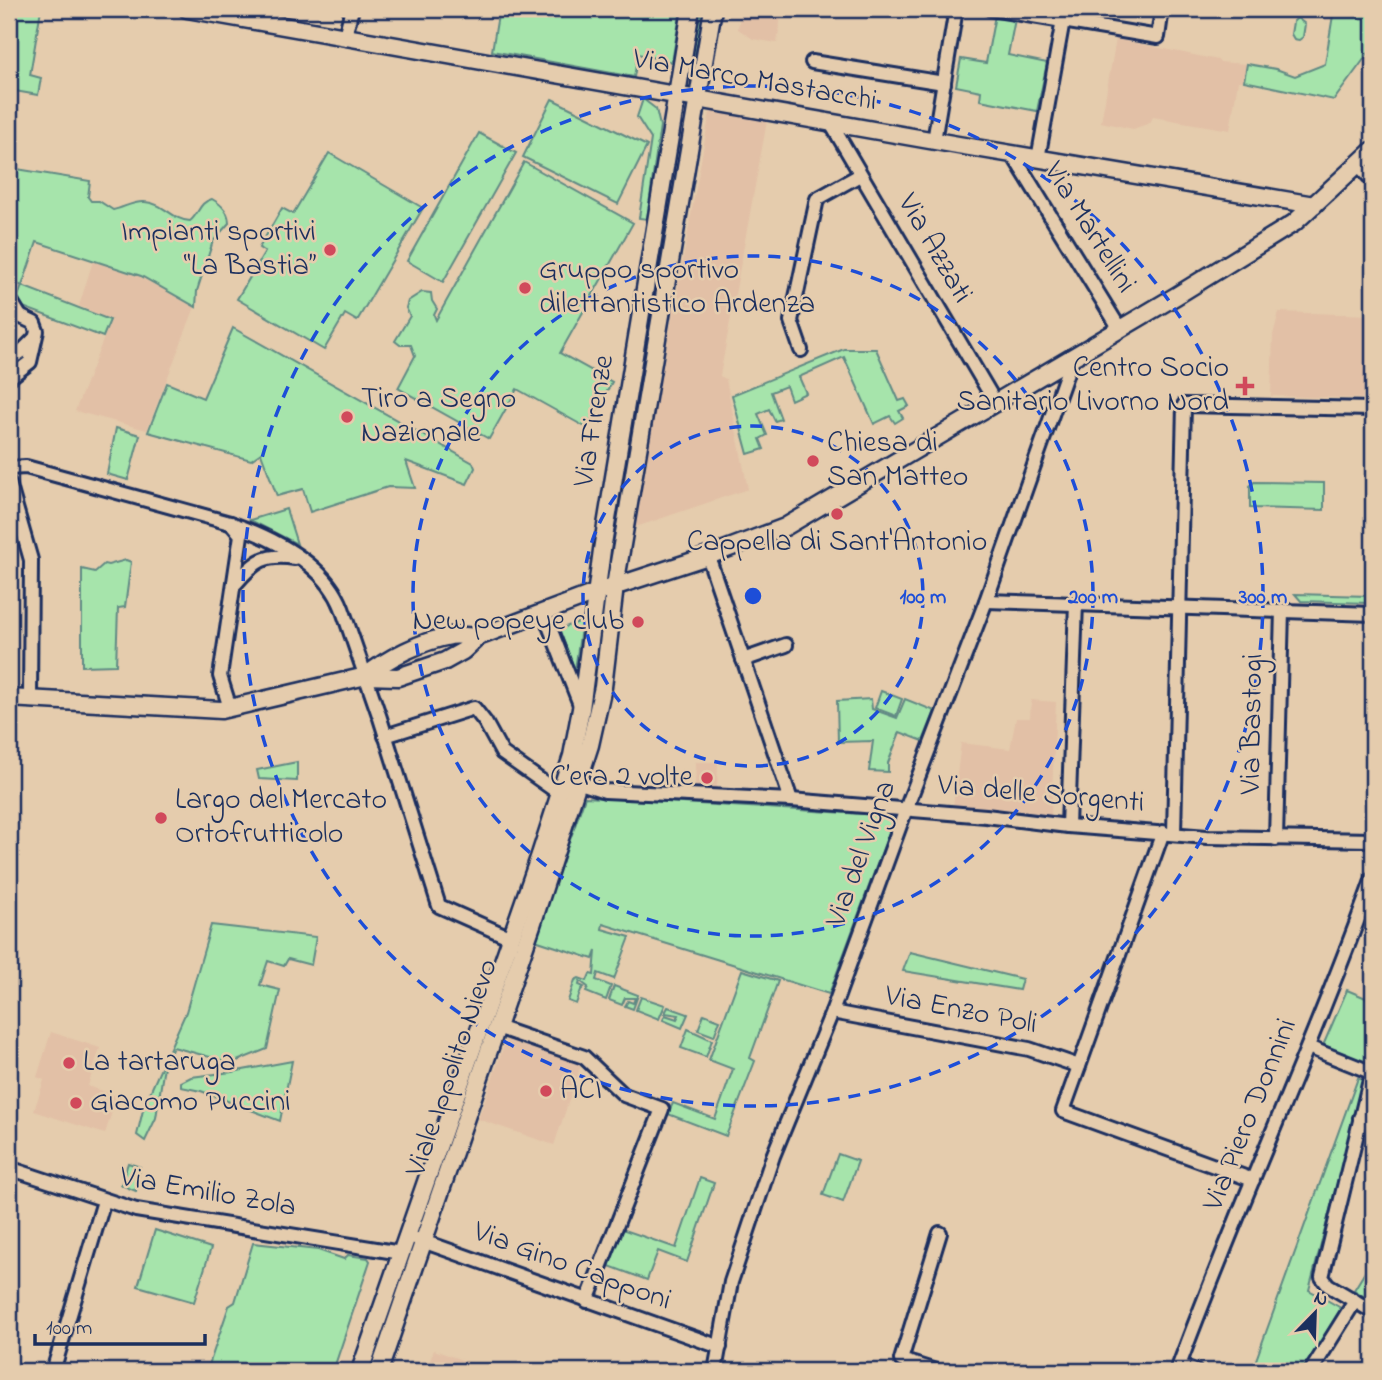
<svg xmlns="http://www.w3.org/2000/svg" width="1382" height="1380" font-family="'Indie Flower',sans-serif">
  <rect width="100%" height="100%" fill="#e5ccad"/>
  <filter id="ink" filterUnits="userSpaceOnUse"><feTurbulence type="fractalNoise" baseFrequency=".0143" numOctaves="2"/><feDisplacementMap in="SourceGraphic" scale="14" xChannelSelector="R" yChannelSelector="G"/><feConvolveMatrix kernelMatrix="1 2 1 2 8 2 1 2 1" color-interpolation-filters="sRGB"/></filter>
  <g filter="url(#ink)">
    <g fill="#e2c0a6">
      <path d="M741,9H782L777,43L753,39L738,29Z"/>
      <path d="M1116,39L1218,60L1219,62L1247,64L1244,81H1238L1230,130L1153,117L1150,123L1133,129L1101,122Z"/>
      <path d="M713,110L767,121L720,376L726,379L748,489L633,528L710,112Z"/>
      <path d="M93,261L140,277L195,307L147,430L75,411L111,320L79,306Z"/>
      <path d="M1279,312L1373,315V399L1271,396L1273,335Z"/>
      <path d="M1031,700L1056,702L1051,816L953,807L961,743L1010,749L1016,718H1030Z"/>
      <path d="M696,762H718L717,788L695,787Z"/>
      <path d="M51,1032L100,1048L88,1086L117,1096L105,1134L34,1111L44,1080L37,1077Z"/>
      <path d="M506,1040L581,1065L554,1145L478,1119Z"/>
      <path d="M434,1350L493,1371H426Z"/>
    </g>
    <g fill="#a6e4ab" stroke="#608a84" stroke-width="2">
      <path d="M14,9H41L30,75L41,78L38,95L9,90V43Z"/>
      <path d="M499,9H681L672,62L638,54L634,77L492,51Z"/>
      <path d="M698,9H705L695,54L691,52Z"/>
      <path d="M1334,9H1373V47L1334,100L1244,81L1247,64L1276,69L1295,76L1325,64Z"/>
      <path d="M995,15L1015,19L1008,55L1047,63L1037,111L980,100L981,91L956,86L961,59L986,63Z"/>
      <path d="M1297,18L1305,24L1303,37L1299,40L1294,39L1291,34L1293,22Z"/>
      <path d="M552,99L647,146L618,204L523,157Z"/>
      <path d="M643,99L656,109L660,126L647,219L639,218L651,139L637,117Z"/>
      <path d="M479,133L516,153L443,282L407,261Z"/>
      <path d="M329,153L423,208L357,321L345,314L324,350L237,299L265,252L259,248L282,208L293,214Z"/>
      <path d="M524,162L633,223L560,353L612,382L587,428L517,389L489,439L398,388L415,356L411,345H400L395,341L410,316L406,308L408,301L422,292L431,293L432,301L437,309L434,315L436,320Z"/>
      <path d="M17,169L90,181L88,197L91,201H99L113,210C124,208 133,201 145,202C164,203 172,220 190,221C199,214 199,202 212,199C221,204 229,212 229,223L213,241L197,291L196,307L141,276L37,242L22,286L110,320L103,337L15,304L22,286L9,280V194H12Z"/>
      <path d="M233,328L473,463L475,468L467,484L406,461L415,488L388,487L310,512L303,489L277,496L261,453L251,460L148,432L167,383L203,398Z"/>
      <path d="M844,349H876L899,401L905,399L909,406L899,411L903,418L895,423L890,416L874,424L844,357L799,377L806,393L791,400L786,386L771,392L781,419L775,421L769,409L758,414L767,435L760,439L764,449L748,454L732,395Z"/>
      <path d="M116,428L140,435L128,480L107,474Z"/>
      <path d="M1254,482L1324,483V510L1250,508V486Z"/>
      <path d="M286,509L297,544L250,520Z"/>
      <path d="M126,560L131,562L125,607L118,608L116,665L82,666V569L95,572L104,564L108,565Z"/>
      <path d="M1295,594L1369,596V603L1301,601Z"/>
      <path d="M582,621L575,670L559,629Z"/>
      <path d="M881,691L902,699L896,716L875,708Z"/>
      <path d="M871,699L872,709L897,718L905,699L935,711L923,741L900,732L888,763V772L869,771L873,741L838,742L837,701Z"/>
      <path d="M297,762V781L259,779L257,770Z"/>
      <path d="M585,797L895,816L829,994L603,924L602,929L630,937L614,979L598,973L596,980L611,986L606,1000L586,992L588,987L580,981L579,985L584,987L581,990L576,1004L568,1001L575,980L579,978L587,981L590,974L594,975L596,951L593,959L535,940Z"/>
      <path d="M211,925L316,937L311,965L288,959L284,966L268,961L260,985L280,990L267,1049L232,1063L173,1047L164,1066L156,1118L145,1141L137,1135L144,1106L186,1012Z"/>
      <path d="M910,952L1022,979L1019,990L903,971Z"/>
      <path d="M742,970L778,981L750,1058L755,1061L726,1136L668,1114L673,1103L715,1119L733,1069L709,1060Z"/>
      <path d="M614,986L638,995L633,1009L625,1006L628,1001L633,1003L635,998H625L622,1005L609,1000Z"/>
      <path d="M1347,990L1373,1001V1061L1368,1065L1322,1048Z"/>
      <path d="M641,997L665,1005L659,1019L636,1010Z"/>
      <path d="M668,1007L688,1014L682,1028L663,1020L665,1015L677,1019L679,1015L665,1013Z"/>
      <path d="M704,1014L720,1020L714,1036L698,1030Z"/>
      <path d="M688,1029L712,1040L706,1057L681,1048Z"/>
      <path d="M292,1061L280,1121L201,1091L181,1087V1082L191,1077L232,1072Z"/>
      <path d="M1358,1078L1364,1081L1309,1290L1341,1308L1303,1371H1252Z"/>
      <path d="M838,1154L858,1161L843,1202L823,1195Z"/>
      <path d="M128,1163L140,1167L136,1191L121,1185Z"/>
      <path d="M700,1178L714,1183L687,1262L658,1251L647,1280L609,1266L622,1229L676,1248Z"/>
      <path d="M155,1230L211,1248L194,1302L138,1286Z"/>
      <path d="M253,1243L318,1250L344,1259L348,1255L368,1258L370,1261L333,1371H207L229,1306L235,1302Z"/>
      <path d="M1373,1259V1302L1354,1290Z"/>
    </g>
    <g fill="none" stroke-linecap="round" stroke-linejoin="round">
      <defs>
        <g id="street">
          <path d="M991,9L1158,37L1162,9"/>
          <path d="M345,36L352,9"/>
          <path d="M812,62L944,83"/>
          <path d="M830,122L995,402"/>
          <path d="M934,141L956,9"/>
          <path d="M1013,155L1120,329"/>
          <path d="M1038,159L1065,9"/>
          <path d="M1358,164L1373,181"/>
          <path d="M9,298L20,316"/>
          <path d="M9,311L34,323L37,331L30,362L9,378"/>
          <path d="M801,350L791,321L817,199L860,175"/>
          <path d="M9,360L21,352L35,338"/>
          <path d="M9,468L26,467L230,523C273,538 325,563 342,608L380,718L439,906L511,938"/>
          <path d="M9,483L31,560L30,699"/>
          <path d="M708,556L791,800"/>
          <path d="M236,583C255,561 265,553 295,558"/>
          <path d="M986,601L1373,614"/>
          <path d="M544,613L581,707"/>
          <path d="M743,660L786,645"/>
          <path d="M230,708L220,676L241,535L231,523"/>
          <path d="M385,736L474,708L485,722L502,753L560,794"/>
          <path d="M580,783L605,791L791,800L986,816L1068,826L1207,837L1373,840"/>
          <path d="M1068,826L1076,603"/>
          <path d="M1163,832L1063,1111L1253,1180"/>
          <path d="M1174,833L1184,405L1373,409"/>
          <path d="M1276,839L1282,610"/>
          <path d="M832,1012L1029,1049L1079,1066"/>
          <path d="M497,1027L584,1057L624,1095L662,1109L587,1301"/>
          <path d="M1308,1047L1373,1073"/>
          <path d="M1360,1118L1373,1126"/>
          <path d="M9,1168L136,1210L401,1253"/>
          <path d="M417,1239L720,1347"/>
          <path d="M1355,1301L1373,1312"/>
          <path d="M1180,1365L1195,1371"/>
          <path d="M53,1371L104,1201"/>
          <path d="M715,1371L731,1282L773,1156L832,1012L906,809L986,601L1072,358"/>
          <path d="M936,1371L901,1360L940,1233"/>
          <path d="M1177,1371C1238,1205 1313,1045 1373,878"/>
          <path d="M1311,1371L1355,1301L1328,1285L1322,1277L1369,1084L1373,1073"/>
        </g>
        <g id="secondary">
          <path d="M187,9L958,145L1314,205"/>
          <path d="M366,676C387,658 422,641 450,636C459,634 469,637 478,637"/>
          <path d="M9,698L221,710L366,676L398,677L445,661L463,651L478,637L595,593L708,556L785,527L1176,296L1294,223L1373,150"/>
          <path d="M360,1371L540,855L572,756L581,709L602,550L691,9"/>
          <path d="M379,1371L532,925L590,745L603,687L615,586L713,9"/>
        </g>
      </defs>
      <use href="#street" stroke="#1b2f5e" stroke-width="18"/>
      <use href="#secondary" stroke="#1b2f5e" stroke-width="21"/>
      <use href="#street" stroke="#e5ccad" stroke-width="12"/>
      <use href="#secondary" stroke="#e5ccad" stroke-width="16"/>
    </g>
  </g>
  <g fill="none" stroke="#1d4ed8" stroke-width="3.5" stroke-dasharray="12 9">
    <circle cx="753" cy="596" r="170"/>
    <circle cx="753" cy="596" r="340"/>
    <circle cx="753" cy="596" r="510"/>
  </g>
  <g fill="#d1495b" stroke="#e5ccad" stroke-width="2.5">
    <circle cx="330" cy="250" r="7"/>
    <circle cx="525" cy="288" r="7"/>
    <path d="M1241.5 375.5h7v7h7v7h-7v7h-7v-7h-7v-7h7z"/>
    <circle cx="347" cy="417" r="7"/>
    <circle cx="813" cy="461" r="7"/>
    <circle cx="837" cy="514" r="7"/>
    <circle cx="638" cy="622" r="7"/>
    <circle cx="707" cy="778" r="7"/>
    <circle cx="161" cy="818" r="7"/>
    <circle cx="69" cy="1063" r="7"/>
    <circle cx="546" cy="1091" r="7"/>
    <circle cx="76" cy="1103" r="7"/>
  </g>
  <g text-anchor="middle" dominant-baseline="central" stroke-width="5" stroke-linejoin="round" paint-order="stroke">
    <g font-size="30" fill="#1b2f5e" stroke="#e5ccad">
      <text transform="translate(755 81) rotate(10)">Via Marco Mastacchi</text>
      <text transform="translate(1089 228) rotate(58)">Via Martellini</text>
      <text transform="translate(934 249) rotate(60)">Via Azzati</text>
      <text transform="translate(595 421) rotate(-81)">Via Firenze</text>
      <text transform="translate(1253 724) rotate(-89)">Via Bastogi</text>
      <text transform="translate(1041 795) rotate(5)">Via delle Sorgenti</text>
      <text transform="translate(862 854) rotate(-70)">Via del Vigna</text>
      <text transform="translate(961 1011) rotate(11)">Via Enzo Poli</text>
      <text transform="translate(453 1068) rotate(-71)">Viale Ippolito Nievo</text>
      <text transform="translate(1251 1115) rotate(-68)">Via Piero Donnini</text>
      <text transform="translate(208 1193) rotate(10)">Via Emilio Zola</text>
      <text transform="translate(572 1267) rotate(20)">Via Gino Capponi</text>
    </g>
    <g font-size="30" fill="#1b2f5e" stroke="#e5ccad" text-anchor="start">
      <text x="316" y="233" text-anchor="end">Impianti sportivi<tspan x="316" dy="34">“La Bastia”</tspan></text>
      <text x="539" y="271">Gruppo sportivo<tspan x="539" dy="34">dilettantistico Ardenza</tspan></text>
      <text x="1229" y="369" text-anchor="end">Centro Socio<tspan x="1229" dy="34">Sanitario Livorno Nord</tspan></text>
      <text x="361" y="400">Tiro a Segno<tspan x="361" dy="34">Nazionale</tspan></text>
      <text x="827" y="444">Chiesa di<tspan x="827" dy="34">San Matteo</tspan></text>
      <text x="837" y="543" text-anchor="middle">Cappella di Sant'Antonio</text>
      <text x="624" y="622" text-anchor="end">New popeye club</text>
      <text x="693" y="778" text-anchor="end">C’era 2 volte</text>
      <text x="175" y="801">Largo del Mercato<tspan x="175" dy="34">Ortofrutticolo</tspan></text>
      <text x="83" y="1063">La tartaruga</text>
      <text x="560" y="1091">ACI</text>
      <text x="90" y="1103">Giacomo Puccini</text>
    </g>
  </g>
  <circle cx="753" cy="596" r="10" fill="#1d4ed8" stroke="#e5ccad" stroke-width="3.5"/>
  <g font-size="21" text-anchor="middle" font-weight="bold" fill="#1d4ed8" stroke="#e5ccad" stroke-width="5" stroke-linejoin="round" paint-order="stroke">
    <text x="923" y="603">100 m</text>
    <text x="1093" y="603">200 m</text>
    <text x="1263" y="603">300 m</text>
  </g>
  <rect width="1382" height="1380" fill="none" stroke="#e5ccad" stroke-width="35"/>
  <rect x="18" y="18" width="1347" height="1345" fill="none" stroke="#1b2f5e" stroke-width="2.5" filter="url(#ink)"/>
  <g transform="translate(1315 1313) rotate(23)" stroke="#e5ccad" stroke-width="5" paint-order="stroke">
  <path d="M0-5L12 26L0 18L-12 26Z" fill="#1b2f5e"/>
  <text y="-10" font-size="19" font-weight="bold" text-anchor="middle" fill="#1b2f5e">N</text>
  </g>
  <path d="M35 1334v10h170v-10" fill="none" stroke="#1b2f5e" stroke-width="3.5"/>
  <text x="46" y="1334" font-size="21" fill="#1b2f5e" stroke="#e5ccad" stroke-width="5" paint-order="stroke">100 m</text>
</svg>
